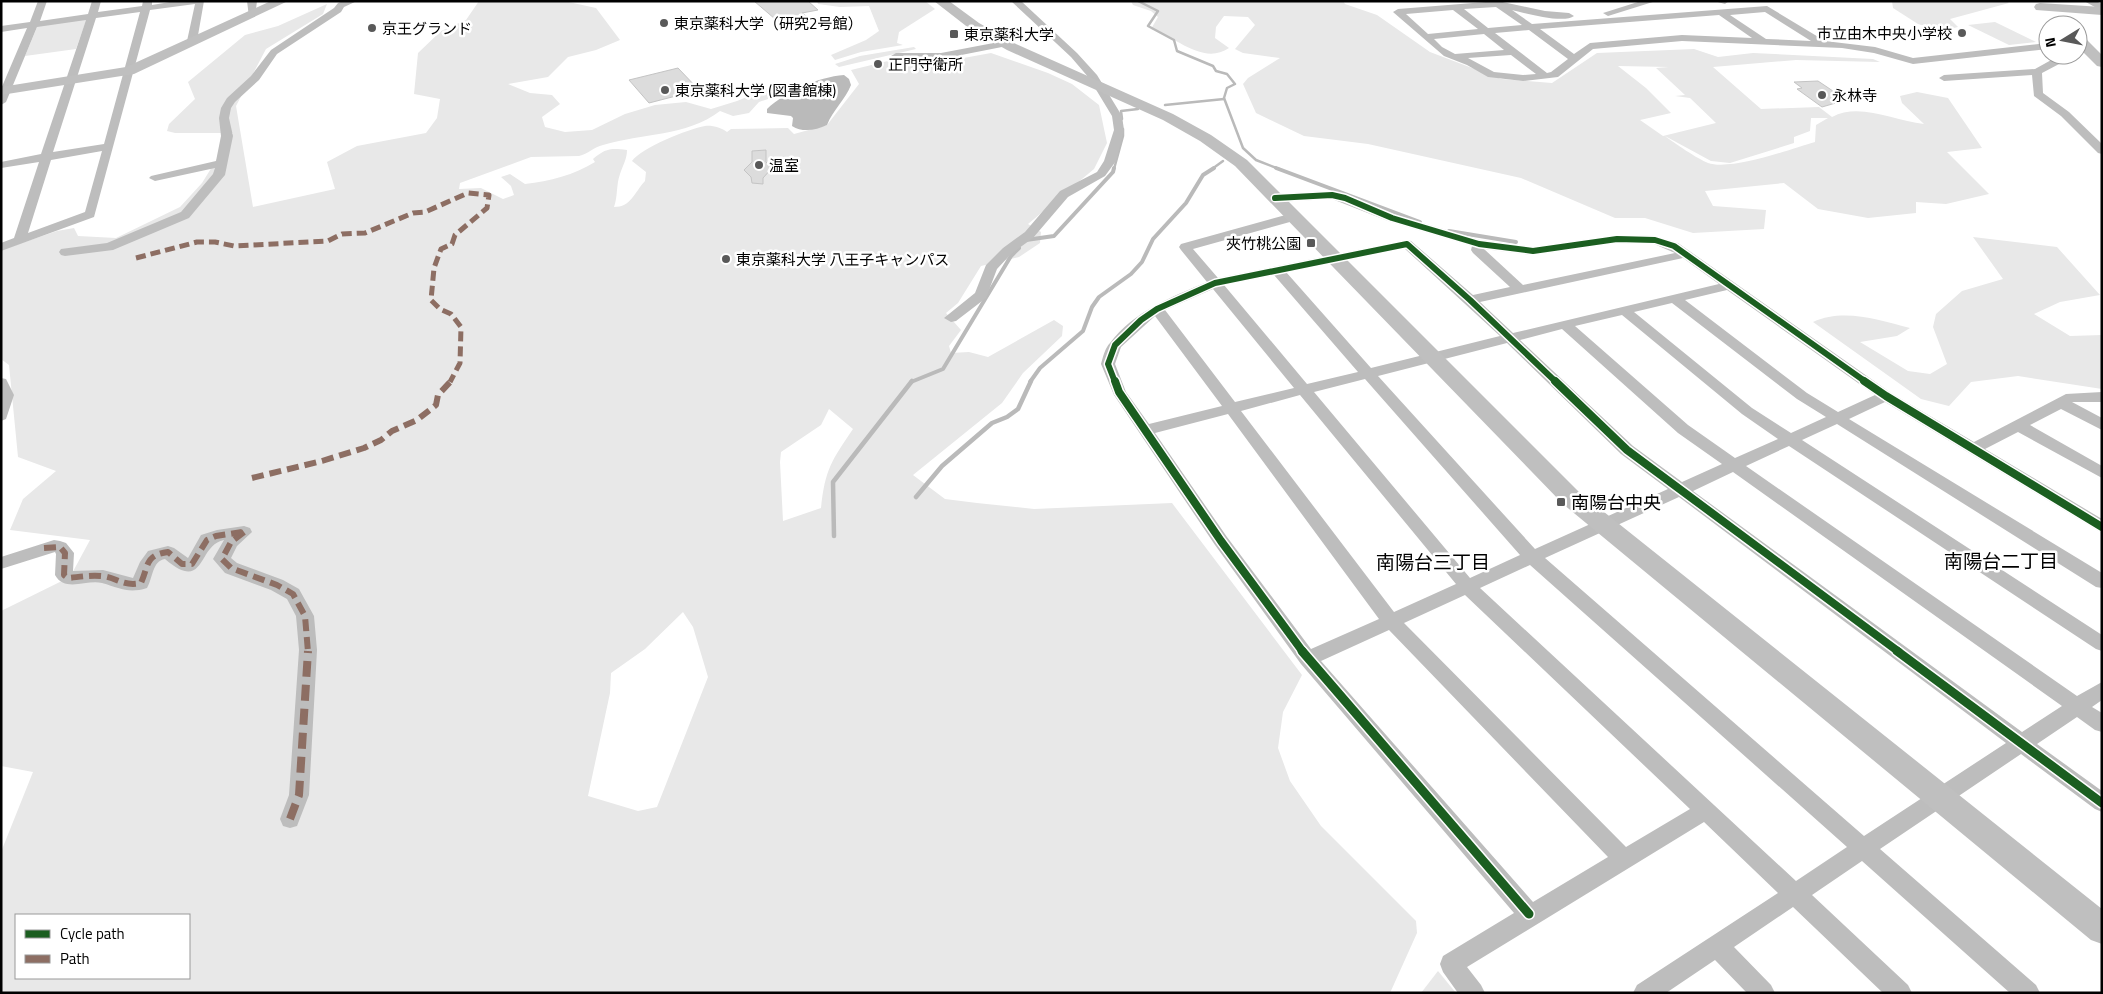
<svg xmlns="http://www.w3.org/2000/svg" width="2103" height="994" font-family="'Titillium Web','Noto Sans JP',sans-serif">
  <rect width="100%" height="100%" fill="#fff"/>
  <g fill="#e8e8e8" fill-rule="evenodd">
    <path d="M479,1H564L596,8L620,40L596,50L568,57L548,77L508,84L530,93L552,95L560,104L542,117L545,127L565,132L592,130L625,114L655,105L686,102L711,109L737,101L774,86L790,87L789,92L759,102L749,113L733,116L720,111C686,137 642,133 603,145C594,147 588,154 579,156L531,157L460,183L459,189L481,188L503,199L514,195L511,186L501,177L510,174L525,184C550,181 574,175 595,162L593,159C606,148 611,148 627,150C627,159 623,165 620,174C616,185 618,196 614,207C631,207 634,193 645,181L646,172L632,161C641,148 688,129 705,126C712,125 722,128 727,132L731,129L788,128L794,134L827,125L859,84L851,70L892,60L911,63H936L991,53L1048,73L1072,84L1099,105L1107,143L1094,169L1028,224L1041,232L1040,243L1019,257L981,266L958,303L946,313L961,330L949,346L951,353L969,352L988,357L1054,320L1063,326L1062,336L1023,373L1002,403L913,475L945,499L977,503L1034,509L1172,503L1302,675L1283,712L1278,748L1290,781L1321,826L1416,921L1417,933L1390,993H1V852L33,772L1,766V611L70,577L90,540L10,530L23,499L56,471L18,457L9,365L1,359V250L57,231L74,228L78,236L116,238L180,207L202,183L233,133H175L167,131L169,124L195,99L188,82L245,35L278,26L327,4L323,14L266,49L236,106L253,207L335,189L327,162L357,146L426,133L437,118L440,99L414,94L418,53L441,31L466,20ZM829,409L853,429C832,460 825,469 821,508L783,521L780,462L781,452L821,425ZM683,612L693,627L708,677L657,807L638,811L588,796L610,693L611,673L645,649ZM16,915H189V978H16Z"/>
    <path d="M817,1H925L935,9L899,32L897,43L903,45L861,52L835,60L831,55L866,40L879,31L869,6L840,7L818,4Z"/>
    <path d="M1131,1H1343L1345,4L1377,15L1430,52L1501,79L1552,83L1597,53L1694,49L1718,57L1753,53L1873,59L1880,62L1796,60L1713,67L1761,109L1819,107L1832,117C1860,102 1894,121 1924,124L1902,103L1900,96L1917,92L1948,98L1982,148L1947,152L1989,194L1946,204L1916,202V213L1868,218L1818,209L1784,183L1705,191L1713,206L1766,210L1764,229L1693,233L1645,218H1615L1521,178L1368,144L1304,136L1256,113L1243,84L1248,78L1280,58L1243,53L1235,49L1255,25L1248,17L1224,16L1216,27L1215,38L1229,48C1203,66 1175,36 1151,29L1158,17L1151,11L1133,5ZM1618,66L1669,67L1656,68L1685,95L1675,96L1690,98L1716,123L1663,136L1640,120L1671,113L1646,88ZM1811,118H1828L1816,125L1815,142C1791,149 1731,171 1708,163C1698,159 1674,143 1665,136L1711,161L1730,163L1794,143V137L1810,131Z"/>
    <path d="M1892,1H2006L2009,3L1950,19L1958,27L1941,31L1918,24L1893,8Z"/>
    <path d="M87,18L76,49L25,56L38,25Z"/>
    <path d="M1995,22L2036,42L2009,45L1968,25Z"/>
    <path d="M914,47L916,49L839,67L835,64L860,56Z"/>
    <path d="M1973,237L2057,247L2100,295L2060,302L2034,314L2070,336L2102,335V389L2018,376L1971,382L1949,406L1921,399L1813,322C1844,308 1879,320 1910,328L1897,336L1860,342L1908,371L1930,374L1947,364L1933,327L1936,314L1962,291L2003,279Z"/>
    <path d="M1438,971L1456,993H1421Z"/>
  </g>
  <path fill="#bababa" d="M844,75L849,79L851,85C845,100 833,110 827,125C816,130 803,133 792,126L793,118L791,116L767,113V109C785,92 818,77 844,75Z"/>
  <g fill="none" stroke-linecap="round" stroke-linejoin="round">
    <g stroke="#bababa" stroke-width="2.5">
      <path d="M1138,1L1158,11L1148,26L1174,40L1177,51L1213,66L1216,71L1227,74L1235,84L1227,88L1224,98L1243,148L1256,160L1279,169"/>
      <path d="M1165,105L1224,99"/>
      <path d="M1122,119L1121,111L1138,109"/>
      <path d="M1114,169L1123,136V129"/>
      <path d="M1212,169L1223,161"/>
    </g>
    <g stroke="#bababa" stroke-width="4">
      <path d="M1276,168L1420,222"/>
      <path d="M1449,231L1516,242"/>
      <path d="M1026,240L1054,236L1113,172L1114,168"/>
      <path d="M911,382L943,369L1011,256L1019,248"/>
      <path d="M1030,382L1040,368L1083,331L1092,307L1099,297L1131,274L1142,262L1153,239L1186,203L1203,175L1214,168"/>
    </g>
    <g stroke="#bababa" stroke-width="4.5">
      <path d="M916,497L942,466L992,423L1007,417L1018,409L1031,381"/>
      <path d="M834,536L833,482L912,381"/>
    </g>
  </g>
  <g fill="#dcdcdc" stroke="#c4c4c4">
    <path d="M754,1H808L818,10L802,13L809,18L782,25Z"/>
    <path d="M678,68L699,90L649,103L629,80Z"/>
    <path d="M1818,81L1827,87L1846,100L1822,107L1797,89L1802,88L1794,82Z"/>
    <path d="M766,150V162L772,168L763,178V184L752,183L751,177L744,170L752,162V151Z"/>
  </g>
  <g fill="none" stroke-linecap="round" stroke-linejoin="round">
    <g fill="#bdbdbd" fill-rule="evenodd">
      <path d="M38,1H47L40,21L88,14L92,1H101L98,12L142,6L143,1H152V5L176,1H204L197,41L192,44L187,41L195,4L150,10L94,217L1,251V243L14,238L39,162L1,168V162L41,154L86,20L37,27L6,102L1,105V89L27,28L1,32V26L30,22ZM140,12L104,144L53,152L96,18ZM102,151L85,212L28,233L51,160Z"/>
      <path d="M247,1H257L255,17H249Z"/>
      <path d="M343,1H357L344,7L341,12L277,54L259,80L235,102L231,108L229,118L233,136L225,175L189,218L113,250L65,256L61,255L59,252L61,249L107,243L181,212L213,174L215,168L155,181L149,178L151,176L216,161L221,136L219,118L221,108L227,98L251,76L271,50L334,8L338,3Z"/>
      <path d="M1011,1H1021L1077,53L1097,75L1122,116L1124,130L1116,161L1105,176L1068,197L1033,238L1011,254L997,269L986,298L956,321L951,322L944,318L975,293L986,265L1003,248L1025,232L1060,191L1097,172L1104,161L1114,130L1112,116L1089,78L1071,57Z"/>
      <path d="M1498,1L1545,11L1569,13L1574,16C1564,24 1525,13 1512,10L1532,24L1767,6L1825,41L1875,47L1913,58L2048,43V49L1913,64L1874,53L1842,48L1682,41L1593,49L1558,77L1523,81L1488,77L1467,65L1444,56L1393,12L1398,9ZM1496,7L1522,25L1488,28L1464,9ZM1453,10L1478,29L1428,34L1406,14ZM1765,12L1811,41L1766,39L1730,15ZM1719,15L1752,38L1682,35L1590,43L1574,54L1540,29ZM1529,30L1568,59L1551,72L1547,73L1495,33ZM1484,34L1504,50L1455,54L1442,47L1434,39ZM1511,55L1536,74L1523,75L1494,72L1468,58Z"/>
      <path d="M1641,1H1656L1608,16L1603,13Z"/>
      <path d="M1714,1H1729L1725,4Z"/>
      <path d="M2084,1H2096L2102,4V11Z"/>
      <path d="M1004,41L1009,44L1007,46L941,59H896L891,56L896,53H941Z"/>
      <path d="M2056,55H2066L2061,63L2042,73L2043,93L2069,112L2102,144V154L2098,153L2061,116L2034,96L2032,75L1944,81L1939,78L1944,75L2035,69L2053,59Z"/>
      <path d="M1332,191L1349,195L1396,215L1480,240L1533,247L1617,235L1655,236L1678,243L1891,393L1974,442L2066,394L2102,392V402H2072L2102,418V430L2061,409L2030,425L2102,466V478L2018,432L1985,449L2102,519V533L1885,402L1849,419L2102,573V588L2096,587L1837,424L1802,440L2102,635V651L2096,649L1789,446L1746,466L2077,696L2102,682V700L2092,707L2102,713V732L2095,730L2077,717L2037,744L2102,791V812L2095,809L2021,754L1880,849L2036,985L2040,993H2010L1862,861L1812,895L1908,985L1912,993H1883L1793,907L1734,947L1771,985L1775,993H1747L1715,960L1666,993H1633L1637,985L1778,893L1704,822L1467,967L1481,985L1485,993H1458L1443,972L1440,964L1443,956L1514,913L1301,664L1215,545L1114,395L1101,364C1103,357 1105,348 1110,343C1134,311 1172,297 1207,282L1181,250L1179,247L1181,244L1293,213L1299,217L1297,220L1193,249L1218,278L1407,240L1411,241L1473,295L1510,287L1473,253L1471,250L1472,246L1388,221L1332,199L1275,202L1269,198L1275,194ZM1617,243L1654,244L1675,253L1523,285L1484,249L1533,255ZM1404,248L1500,336L1371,368L1286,272ZM1683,258L1719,284L1513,333L1480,302ZM1274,275L1358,372L1307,384L1224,285ZM1213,289L1294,388L1235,402L1165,310ZM1727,290L1875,395L1838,412L1807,393L1685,300ZM1672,303L1797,399L1826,417L1791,433L1752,408L1634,312ZM1622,315L1742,414L1778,439L1735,458L1688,425L1575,326ZM1155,316L1222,406L1149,424L1126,392L1115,364L1121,347ZM1562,329L1678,433L1722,464L1682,482L1633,446L1520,340ZM1507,343L1621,454L1668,489L1535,549L1378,376ZM1365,379L1520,555L1470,578L1314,392ZM1300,395L1456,584L1394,612L1241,411ZM1228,414L1379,619L1311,649L1227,537L1155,433ZM1733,472L2062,706L2022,732L1693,491ZM1679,497L2006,743L1864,836L1545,558ZM1530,565L1847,847L1796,881L1480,588ZM1465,595L1690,809L1626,847L1404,623ZM1389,630L1608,857L1533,902L1321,661Z"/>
      <path d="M1,378L6,379L14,395L6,419L1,421Z"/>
      <path d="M244,526L250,528L252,532L237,546L231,558L237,563L283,580L299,589L314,616L317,650L309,795L297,826L290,828L283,826L280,819L289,795L299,650L296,616L287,599L271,590L225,573L213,559L224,540C197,545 206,594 165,559C152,561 153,578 147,588C128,594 120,588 102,583C87,579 65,593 55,575L56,554L55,552L1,569V557L54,540L60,541L66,543L74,553L73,571L103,570L133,578L140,562L148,551L168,546L174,548L188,558L201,535L217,530Z"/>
    </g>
    <g fill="#bfbfbf" fill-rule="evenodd">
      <path d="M271,1H288L134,74L1,95V87L126,67Z"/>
      <path d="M934,1H949L979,23L1016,44L1173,114L1211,135L1247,160L1579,492L2102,909V944L2091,940L1563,504L1235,166L1200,141L1163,120L1007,50L970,29Z"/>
      <path d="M2040,3L2102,7V15L2036,10L2034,7L2036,4Z"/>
      <path d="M2078,35L2083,36L2102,55V67L2097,66L2078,47Z"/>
    </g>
    <path stroke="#8d6e63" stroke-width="5" stroke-dasharray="10 5" stroke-linecap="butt" d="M136,258L197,242H215L234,246L328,241L342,234L365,233L413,213L425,212L468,193L489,195L487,208L455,235L452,244L441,249L434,268L431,300L440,309L451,314L461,327L460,363L450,382"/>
    <g stroke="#8d6e63" stroke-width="6" stroke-dasharray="12 6" stroke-linecap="butt">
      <path d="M252,478L322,461L364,448L381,440L392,431L417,420L436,405L438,395L451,381"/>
      <path d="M244,532L231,542L222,559L231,568L277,585L293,594L305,616L308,652"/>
      <path d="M44,548L60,547L65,553L64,575L68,578C79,577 90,575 101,576C116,577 123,587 141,583C149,565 145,555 168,552L182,564H192L207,540L216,536L242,532"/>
    </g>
    <path stroke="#8d6e63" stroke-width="8" stroke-dasharray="16 8" stroke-linecap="butt" d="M290,819L299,795L308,651"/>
    <defs>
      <g id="cycleway-far2">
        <path d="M1275,198L1332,195L1345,198L1392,218L1479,244L1533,251L1617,239L1655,240L1674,246L1866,382"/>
        <path d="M1115,382L1108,364L1115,345L1141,320L1157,309L1215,283L1407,244L1470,300L1556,382"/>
      </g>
      <g id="cycleway-far1">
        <path d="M1115,381L1119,392L1221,541L1303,652"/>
        <path d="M1555,381L1627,450L1899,652"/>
        <path d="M1864,381L1886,396L2102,527"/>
      </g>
      <g id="cycleway">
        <path d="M1302,651L1529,914"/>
        <path d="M1897,651L2102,803"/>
      </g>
    </defs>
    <use href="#cycleway-far2" stroke="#fff" stroke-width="9"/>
    <use href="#cycleway-far1" stroke="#fff" stroke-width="11"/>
    <use href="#cycleway" stroke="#fff" stroke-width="12"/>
    <use href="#cycleway-far2" stroke="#1b5e20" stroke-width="6"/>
    <use href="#cycleway-far1" stroke="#1b5e20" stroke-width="8"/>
    <use href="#cycleway" stroke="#1b5e20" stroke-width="9"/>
  </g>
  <g fill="#595959" stroke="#fff" stroke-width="2">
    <circle cx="664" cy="23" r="5"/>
    <circle cx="372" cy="28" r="5"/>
    <circle cx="1962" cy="33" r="5"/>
    <rect x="949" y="29" width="10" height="10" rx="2.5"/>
    <circle cx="878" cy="64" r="5"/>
    <circle cx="665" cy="90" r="5"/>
    <circle cx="1822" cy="95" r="5"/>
    <circle cx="759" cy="165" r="5"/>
    <rect x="1306" y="238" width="10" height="10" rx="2.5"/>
    <circle cx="726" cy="259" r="5"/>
    <rect x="1556" y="497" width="10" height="10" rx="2.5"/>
  </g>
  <g text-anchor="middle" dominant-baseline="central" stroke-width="5" stroke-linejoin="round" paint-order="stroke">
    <g font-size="15" fill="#000" stroke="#fff" text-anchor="start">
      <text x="674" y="23">東京薬科大学（研究2号館）</text>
      <text x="382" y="28">京王グランド</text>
      <text x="1952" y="33" text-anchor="end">市立由木中央小学校</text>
      <text x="964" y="34">東京薬科大学</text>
      <text x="888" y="64">正門守衛所</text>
      <text x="675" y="90">東京薬科大学 (図書館棟)</text>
      <text x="1832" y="95">永林寺</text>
      <text x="769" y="165">温室</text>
      <text x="1301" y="243" text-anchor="end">夾竹桃公園</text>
      <text x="736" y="259">東京薬科大学 八王子キャンパス</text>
    </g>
    <g font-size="18" fill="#000" stroke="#fff" text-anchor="start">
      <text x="1571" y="502">南陽台中央</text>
    </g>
    <g font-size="19" fill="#000" stroke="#fff">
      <text x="2001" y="560">南陽台二丁目</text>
      <text x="1433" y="561">南陽台三丁目</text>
    </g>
  </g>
  <rect width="2103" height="994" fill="none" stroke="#000000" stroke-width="5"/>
  <rect x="15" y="914" width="175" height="65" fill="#ffffff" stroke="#999999"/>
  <rect x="25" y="930" width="25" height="8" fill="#1b5e20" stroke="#999999"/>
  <text x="60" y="939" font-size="15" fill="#000000">Cycle path</text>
  <rect x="25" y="955" width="25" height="8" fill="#8d6e63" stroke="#999999"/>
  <text x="60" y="964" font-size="15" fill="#000000">Path</text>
  <g transform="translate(2063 40) rotate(260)"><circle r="24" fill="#ffffff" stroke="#999999"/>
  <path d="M0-4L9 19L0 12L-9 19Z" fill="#595959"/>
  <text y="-8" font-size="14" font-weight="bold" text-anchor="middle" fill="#000000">N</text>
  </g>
</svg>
